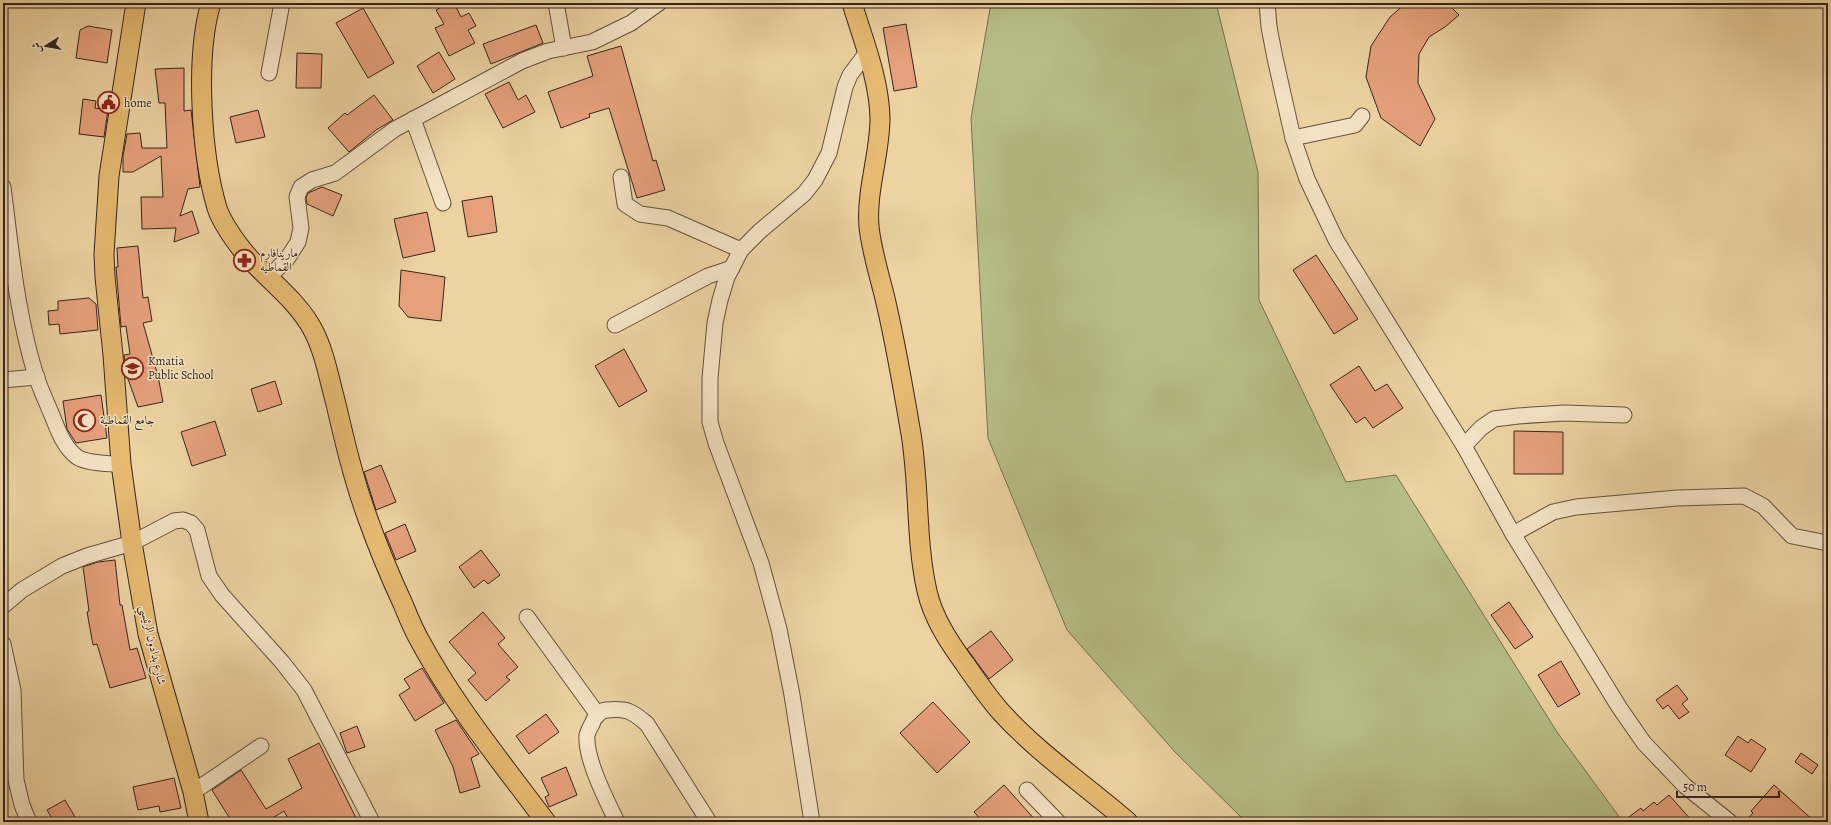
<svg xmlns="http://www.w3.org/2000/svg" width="1831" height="825" font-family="Alegreya,Amiri,serif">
  <rect width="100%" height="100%" fill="#edd3a2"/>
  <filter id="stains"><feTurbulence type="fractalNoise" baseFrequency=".005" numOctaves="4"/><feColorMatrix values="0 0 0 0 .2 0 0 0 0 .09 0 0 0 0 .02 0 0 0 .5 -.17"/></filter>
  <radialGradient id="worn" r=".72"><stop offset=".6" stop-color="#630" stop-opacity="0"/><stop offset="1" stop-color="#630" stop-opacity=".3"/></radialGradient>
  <path fill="#b6bd86" stroke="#767052" d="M991,3H1216L1258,172L1259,300L1346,482L1396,475L1557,732L1623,822H1246L1175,752L1067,630L988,438L971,118Z"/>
  <g fill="#e6a17c" stroke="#35241e">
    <path d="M449,3H454L461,17L469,13L476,26L468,30L475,43L449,56L435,28L444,24L436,10Z"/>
    <path d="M1406,3H1447L1459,15L1445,27L1429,37L1419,54L1418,83L1435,119L1420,146L1381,118L1366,77L1371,46L1390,17Z"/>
    <path d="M363,8L394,63L368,78L336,23Z"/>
    <path d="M906,24L917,87L894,91L883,28Z"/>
    <path d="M536,25L543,43L491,64L483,44Z"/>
    <path d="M88,26L112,30L107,63L76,58L80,30Z"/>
    <path d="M621,46L653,161L656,160L665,190L637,198L609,108L589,114L590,117L561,128L548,92L593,76L587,56Z"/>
    <path d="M439,52L455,79L433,93L417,66Z"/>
    <path d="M297,53L322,54L321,88H296Z"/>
    <path d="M184,68V111L191,110L200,187L188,189L180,216L192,211L199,233L174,242L176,228L142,229L141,197H163L161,156L133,172H123V156L127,134L140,133L142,148H167L165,103H159L155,69Z"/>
    <path d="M509,82L518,100L526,95L535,112L503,128L485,94Z"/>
    <path d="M374,95L393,120L376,130L349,152L328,128L345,113L347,115Z"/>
    <path d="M83,99L96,101L95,108L108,110L104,137L79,134Z"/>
    <path d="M258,110L265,137L236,143L230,117Z"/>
    <path d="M322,187L342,195L333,216L307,204L306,198L308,193Z"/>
    <path d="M492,196L497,232L468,237L462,201Z"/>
    <path d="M427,212L435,251L403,258L394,219Z"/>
    <path d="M138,246L143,298L148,297L152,321L143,323L158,376L163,402L138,407L128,379L124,355L130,354L126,326L121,327L116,267H118L117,248Z"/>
    <path d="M1316,255L1358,319L1334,334L1293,270Z"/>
    <path d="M401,270L445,277L441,321L408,317L399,306Z"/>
    <path d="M89,298L96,304L98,330L60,334L59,324L49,325L48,311L58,310V301Z"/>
    <path d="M624,349L647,391L619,407L595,366Z"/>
    <path d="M1359,366L1375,391L1387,384L1403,408L1373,428L1365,417L1356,423L1330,385Z"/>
    <path d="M275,381L282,404L258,412L251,389Z"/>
    <path d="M101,395L107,438L76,443L67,429L63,401Z"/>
    <path d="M215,421L226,455L192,466L181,432Z"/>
    <path d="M1514,431L1563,432V474H1514Z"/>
    <path d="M381,465L396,502L376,510L364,472Z"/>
    <path d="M405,524L416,551L396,560L385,533Z"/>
    <path d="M481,550L500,575L488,584L484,580L474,588L459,567Z"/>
    <path d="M115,560L120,605H122L130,650L137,648L146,678L110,688L97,644L93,645L87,612L89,611L83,567L98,562Z"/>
    <path d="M1509,602L1533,637L1515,649L1491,615Z"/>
    <path d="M483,612L505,638L498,644L518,667L506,677L510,680L486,701L468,680L476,673L449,642Z"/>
    <path d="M991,631L1013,660L989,679L967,649Z"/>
    <path d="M1561,661L1580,694L1558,707L1538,675Z"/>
    <path d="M422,668L444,703L415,721L399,695L410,688L404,679Z"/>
    <path d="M1677,685L1688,699L1682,704L1689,712L1679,719L1668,705L1663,709L1656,700Z"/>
    <path d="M933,702L970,742L937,773L900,733Z"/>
    <path d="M546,714L559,732L529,754L516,736Z"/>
    <path d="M456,720L479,754L471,758L480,787L460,793L453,767L435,730Z"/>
    <path d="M357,726L365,747L347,753L340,733Z"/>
    <path d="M1738,736L1748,743L1751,739L1766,749L1751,772L1725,755Z"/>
    <path d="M319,743L358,822H290L284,811L266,822H232L212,790L241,770L266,809L302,788L288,759Z"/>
    <path d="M1801,753L1818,765L1812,774L1795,762Z"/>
    <path d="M566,767L577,795L549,807L545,797L549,795L541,778Z"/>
    <path d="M174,778L181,808L160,812L159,806L138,810L133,787Z"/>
    <path d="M1004,785L1037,822H983L974,812Z"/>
    <path d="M1774,785L1815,822H1745L1753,813L1751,811Z"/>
    <path d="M1669,795L1693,822H1622L1641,808L1643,811L1654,802L1657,805Z"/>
    <path d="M65,800L78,822H54L47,810Z"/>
  </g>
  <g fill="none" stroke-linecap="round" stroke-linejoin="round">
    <defs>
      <g id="minor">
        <path d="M556,3L564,48"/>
        <path d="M1267,3L1269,27L1275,58L1293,138L1307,179L1336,240L1464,446L1513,534L1619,707L1644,743L1685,786L1730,822"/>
        <path d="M269,73L282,3"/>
        <path d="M413,119L443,203"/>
        <path d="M1293,138L1355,125L1362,116"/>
        <path d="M621,177L625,204L640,214L668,218L741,250"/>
        <path d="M3,187C11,250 17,315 36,376C40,388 46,401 51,413C57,427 63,447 77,457C86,463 110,464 121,464"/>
        <path d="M269,277L287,259L298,242L301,228L297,197L301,187L312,180L335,173L395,129L522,61L548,51L592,42L631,23L659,3"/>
        <path d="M615,325L708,276L732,268"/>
        <path d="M3,380L37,377"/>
        <path d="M1464,446L1481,428L1494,419L1518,416L1564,413L1624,415"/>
        <path d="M1513,534L1553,512L1576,507L1677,498L1744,496L1763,506L1792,536L1828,543"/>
        <path d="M3,606L22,590L62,566L87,556L132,543L174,521L183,520L191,523L197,530L209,576L222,595L282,662L304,690L372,822"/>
        <path d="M527,617L598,715"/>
        <path d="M3,644L13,690L16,780L22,805L29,822"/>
        <path d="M1027,790L1058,822"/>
        <path d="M193,792L261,746"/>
        <path d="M617,822C607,801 585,759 587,735C588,732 590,727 592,724C594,718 599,711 606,710C627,708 632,711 647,724L709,822"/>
        <path d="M812,822L792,695L779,629L761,563L716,443L710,422V378L715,323L720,300L727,277L741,250L760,231L804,194L815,180L829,153L845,87L850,75L868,51"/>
      </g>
      <g id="major">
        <path d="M136,3L109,176L104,254L105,277L113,355L121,464L132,543L148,634L193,792L199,822"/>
        <path d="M211,3C195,56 201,154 217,208C222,223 233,238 243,251C265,278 296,298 313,330C325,353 329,379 336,404C345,443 354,481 368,519C378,547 390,576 403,604C408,616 413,629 420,641C455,706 502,763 546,822"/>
        <path d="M852,3C863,40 879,78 880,118C880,155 866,190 869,227C872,254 881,280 887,307C896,347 903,387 910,428C920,482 915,538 927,591C933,618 949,642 965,664C976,680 987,696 1000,711C1038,753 1085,785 1128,822"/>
      </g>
    </defs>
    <use href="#minor" stroke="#63503f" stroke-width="17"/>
    <use href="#major" stroke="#35241e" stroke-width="21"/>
    <use href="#minor" stroke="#f3e2c3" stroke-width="15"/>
    <use href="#major" stroke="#e6ba71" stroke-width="19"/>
  </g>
  <defs>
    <symbol id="civic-ring" viewBox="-11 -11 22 22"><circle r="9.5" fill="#f3e2c3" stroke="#8f2418" stroke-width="1.5"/><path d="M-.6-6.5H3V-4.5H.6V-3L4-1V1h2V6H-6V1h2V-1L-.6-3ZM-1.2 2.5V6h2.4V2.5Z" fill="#8f2418"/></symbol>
    <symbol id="pharmacy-ring" viewBox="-11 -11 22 22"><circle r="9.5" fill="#f3e2c3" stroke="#8f2418" stroke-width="1.5"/><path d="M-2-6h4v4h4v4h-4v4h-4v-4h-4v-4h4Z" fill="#8f2418"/></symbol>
    <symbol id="school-ring" viewBox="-11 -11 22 22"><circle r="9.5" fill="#f3e2c3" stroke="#8f2418" stroke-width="1.5"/><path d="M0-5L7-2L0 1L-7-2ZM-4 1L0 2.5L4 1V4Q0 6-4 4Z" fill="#8f2418"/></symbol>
    <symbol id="mosque-ring" viewBox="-11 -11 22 22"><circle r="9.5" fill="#f3e2c3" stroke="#8f2418" stroke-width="1.5"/><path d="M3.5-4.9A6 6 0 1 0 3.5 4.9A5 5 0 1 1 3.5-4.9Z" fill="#8f2418"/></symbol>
  </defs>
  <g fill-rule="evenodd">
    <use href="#civic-ring" x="96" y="90" width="25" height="25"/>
    <use href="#pharmacy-ring" x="232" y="248" width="25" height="25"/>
    <use href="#school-ring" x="120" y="356" width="25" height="25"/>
    <use href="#mosque-ring" x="72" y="408" width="25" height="25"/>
  </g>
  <g text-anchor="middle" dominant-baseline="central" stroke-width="3" stroke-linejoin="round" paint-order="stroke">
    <g font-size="12" fill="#35241e" stroke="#f3e2c3" text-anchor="start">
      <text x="124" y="103">home</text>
      <text x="260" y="253">مارينافارم<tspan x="260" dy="14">القماطيه</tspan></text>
      <text x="148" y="361">Kmatia<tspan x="148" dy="14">Public School</tspan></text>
      <text x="100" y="420">جامع القماطية</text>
    </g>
    <g font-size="12" fill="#35241e" stroke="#f3e2c3">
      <text transform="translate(153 645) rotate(77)">شارع بدادون الرئيسي</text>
    </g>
  </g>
  <rect width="1831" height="825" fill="none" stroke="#edd3a2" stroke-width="16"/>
  <rect x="4" y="4" width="1823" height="817" fill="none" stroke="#35241e" stroke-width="2"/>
  <rect x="8" y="8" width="1815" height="809" fill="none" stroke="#35241e"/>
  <g transform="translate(46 46) rotate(259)" stroke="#f3e2c3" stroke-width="3" paint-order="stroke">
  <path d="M0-3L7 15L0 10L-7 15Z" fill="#35241e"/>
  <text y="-6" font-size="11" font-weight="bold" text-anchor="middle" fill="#35241e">ش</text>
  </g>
  <path d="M1677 791v6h102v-6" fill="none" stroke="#35241e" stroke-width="2"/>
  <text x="1683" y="791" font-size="12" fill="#35241e" stroke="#f3e2c3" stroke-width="3" paint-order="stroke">50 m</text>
  <rect width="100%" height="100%" filter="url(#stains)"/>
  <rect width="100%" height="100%" fill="url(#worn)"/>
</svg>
